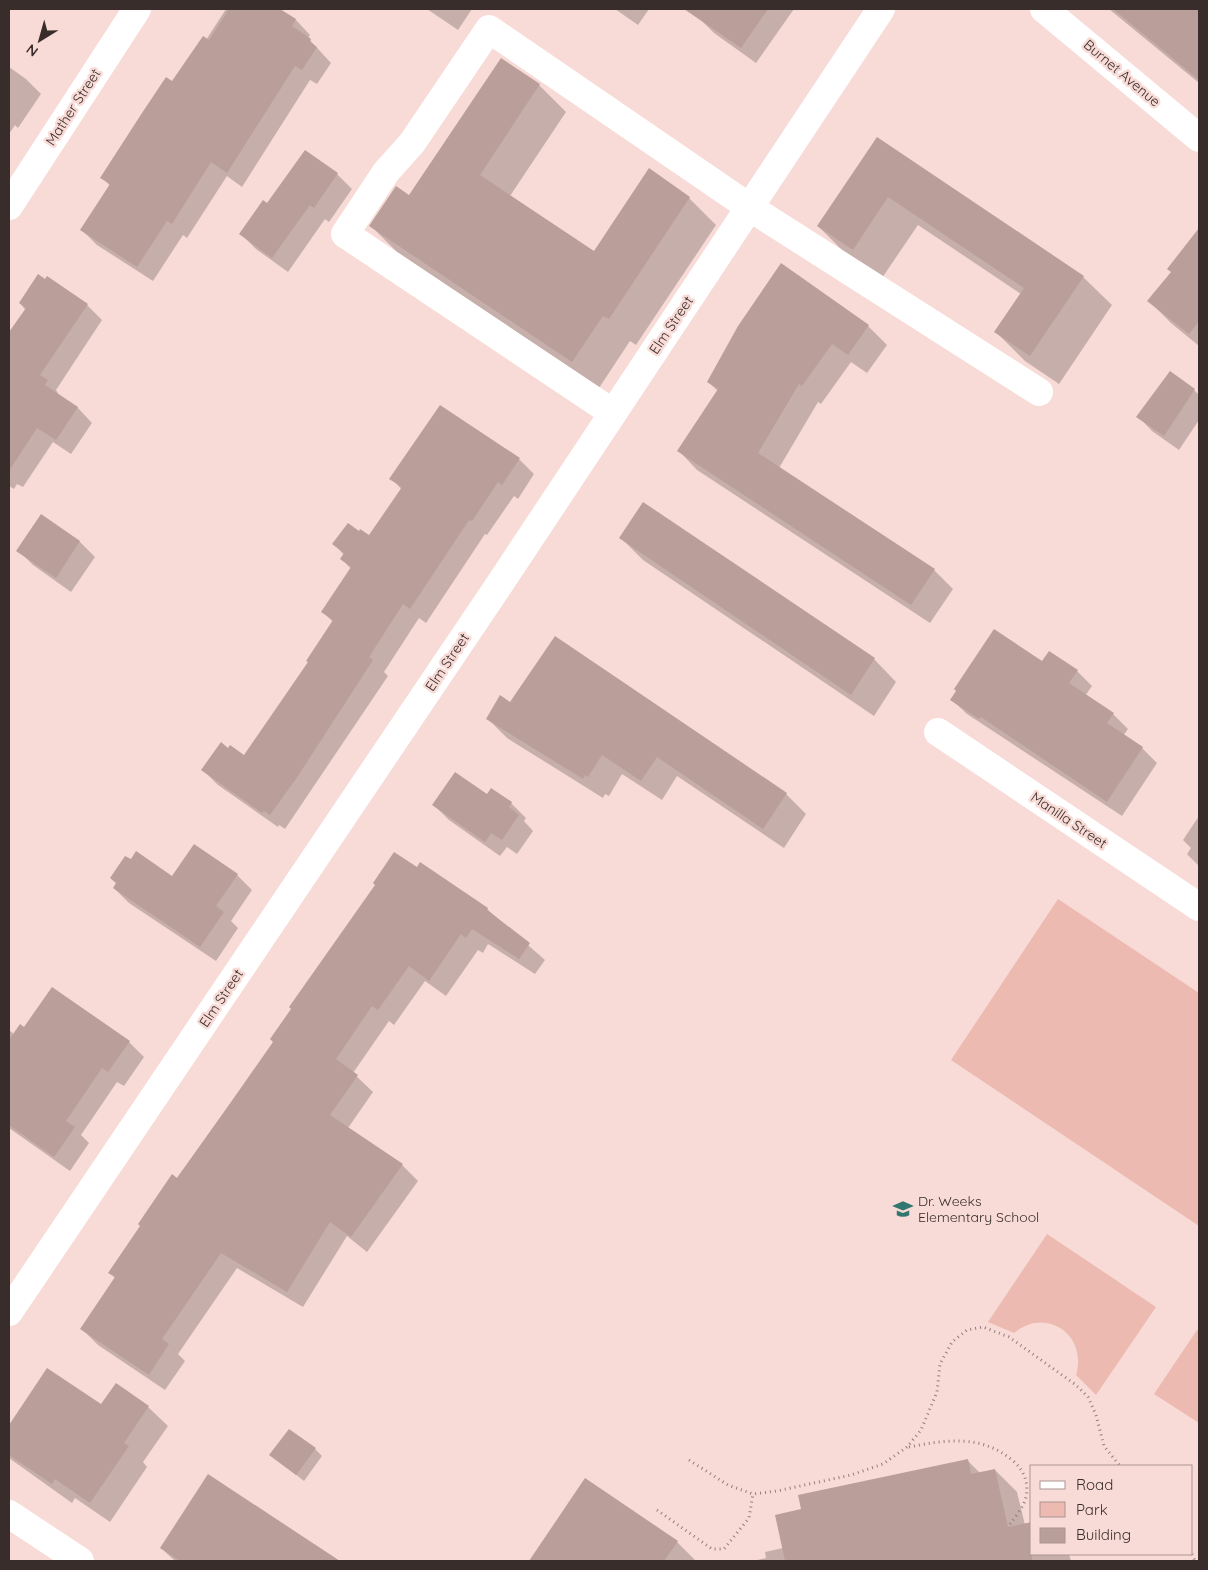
<svg xmlns="http://www.w3.org/2000/svg" width="1208" height="1570" font-family="Quicksand,sans-serif">
  <rect width="100%" height="100%" fill="#f8dbd6"/>
  <g fill="#edbab1">
    <path d="M1058,899L1199,993V1226L951,1060Z"/>
    <path d="M1047,1234L1156,1307L1096,1395L1076,1375C1088,1335 1046,1306 1014,1333L988,1322Z"/>
    <path d="M1197,1330L1199,1331V1423L1154,1394Z"/>
  </g>
  <g fill="#0003">
    <path d="M226,9H278L296,20L310,35L308,38L331,63L317,84L310,80L242,187L227,176L187,238L183,235L153,281L97,245L82,230L110,186L102,177L206,40Z"/>
    <path d="M427,9H472L458,30Z"/>
    <path d="M615,9H649L638,25Z"/>
    <path d="M705,9H794L756,63L714,33L699,18Z"/>
    <path d="M1109,9H1199V83Z"/>
    <path d="M501,59L539,85L566,112L510,196L594,253L649,169L689,198L716,225L636,345L630,341L599,388L397,252L371,226L410,196Z"/>
    <path d="M9,67L26,79L41,94L18,128L15,125L9,134Z"/>
    <path d="M877,139L1083,277L1112,305L1059,384L1025,361L996,332L1021,294L918,225L882,278L847,255L818,226Z"/>
    <path d="M337,174L352,189L329,222L325,219L288,272L256,249L241,234L267,204Z"/>
    <path d="M1199,230V346L1171,323L1149,301L1172,272L1168,269Z"/>
    <path d="M45,281L87,305L102,320L56,390L61,398L78,408L92,423L71,454L53,442L23,487L17,484L14,489L9,486V348L30,316L20,303Z"/>
    <path d="M868,326L887,345L867,373L851,362L821,404L818,402L779,468L934,570L953,589L930,623L697,470L679,451L718,391L708,382Z"/>
    <path d="M1194,390L1199,395V420L1179,450L1152,431L1138,416Z"/>
    <path d="M519,459L534,474L518,499L514,496L487,535L485,534L426,623L419,618L384,672L388,676L285,829L279,825L278,827L218,785L203,770L229,750L245,757L309,663L333,622L323,612L351,569L342,559L344,555L334,544L359,533L370,537L402,490L391,478Z"/>
    <path d="M643,503L874,659L896,682L874,716L643,560L621,538Z"/>
    <path d="M41,516L80,542L95,557L71,592L33,565L18,550Z"/>
    <path d="M1043,663L1077,671L1092,686L1085,696L1113,714L1128,729L1123,736L1142,748L1157,763L1122,816L967,714L952,700Z"/>
    <path d="M511,703L786,794L806,814L784,848L677,776L662,800L622,774L609,796L605,794L603,798L507,738L487,718Z"/>
    <path d="M487,796L511,803L526,818L524,821L533,831L517,854L507,847L500,856L449,820L434,805Z"/>
    <path d="M1199,816V866L1187,854L1191,848L1183,840Z"/>
    <path d="M194,846L237,875L252,890L231,921L238,928L216,961L129,903L114,888L172,878Z"/>
    <path d="M487,909L545,960L535,974L488,944L483,953L478,950L446,996L425,981L394,1025L389,1021L353,1073L373,1092L348,1128L402,1165L418,1181L367,1252L347,1236L303,1307L237,1268L178,1354L185,1361L165,1390L98,1345L82,1329L115,1278L110,1272L274,1042Z"/>
    <path d="M24,1028L129,1042L144,1057L124,1086L117,1082L81,1135L89,1143L70,1171L9,1128V1030L14,1034Z"/>
    <path d="M47,1370L102,1406L148,1407L168,1426L143,1462L147,1467L110,1522L75,1498L72,1503L9,1458V1427Z"/>
    <path d="M315,1449L322,1456L304,1481L271,1455Z"/>
    <path d="M967,1460L980,1473L995,1470L1017,1492L1032,1554H1069L1071,1561H752L766,1558L765,1552L783,1548L803,1510Z"/>
    <path d="M585,1480L677,1542L696,1561H531Z"/>
    <path d="M161,1548H318L331,1561H175Z"/>
  </g>
  <g fill="#b99e99">
    <path d="M229,9H280L296,19L292,26L311,39L310,42L317,47L302,70L295,66L227,173L211,162L172,224L167,221L137,267L80,230L110,184L100,178L142,113L166,77L172,81L203,36L209,40Z"/>
    <path d="M684,9H768L741,48Z"/>
    <path d="M1113,9H1199V80Z"/>
    <path d="M501,58L540,84L480,175L594,251L649,168L690,197L609,319L603,316L572,362L369,226L396,186L409,195Z"/>
    <path d="M877,137L1084,276L1030,356L994,332L1024,288L888,197L853,250L817,226Z"/>
    <path d="M305,150L338,173L314,208L310,205L272,258L239,234L263,200L267,203Z"/>
    <path d="M1199,228V321L1189,334L1147,301L1171,272L1167,269Z"/>
    <path d="M781,263L869,325L848,355L832,344L802,386L799,384L758,453L935,569L911,605L677,451L718,389L707,382L738,326Z"/>
    <path d="M38,274L45,279L47,276L88,304L40,375L48,380L45,385L78,407L56,440L37,428L9,471V332L26,308L19,303Z"/>
    <path d="M1170,371L1195,389L1164,436L1136,417Z"/>
    <path d="M440,405L520,458L502,485L498,482L472,521L469,520L410,609L403,604L369,657L373,660L298,776L270,815L264,811L262,813L201,770L221,742L228,748L230,745L244,755L308,662L306,661L333,620L321,612L351,567L340,559L344,553L332,544L348,523L359,531L360,529L369,535L402,487L389,479Z"/>
    <path d="M643,502L875,658L851,695L619,538Z"/>
    <path d="M41,514L80,541L56,578L16,551Z"/>
    <path d="M994,629L1042,661L1049,651L1078,670L1069,683L1114,713L1107,723L1143,747L1107,802L981,717L979,719L950,700L956,691L954,689Z"/>
    <path d="M555,636L787,793L763,829L657,757L641,781L602,755L588,777L585,775L583,779L486,719L500,695L510,702Z"/>
    <path d="M455,772L487,794L491,788L512,802L509,807L519,815L502,840L491,833L485,842L432,805Z"/>
    <path d="M194,844L238,874L216,906L224,912L200,947L113,888L116,883L110,878L125,856L131,859L136,851L172,876Z"/>
    <path d="M394,852L417,867L420,862L488,908L487,910L530,943L519,959L472,929L466,938L461,934L429,981L409,966L378,1010L372,1006L336,1059L358,1075L330,1115L403,1164L351,1237L330,1222L287,1292L221,1253L162,1339L169,1344L149,1375L80,1329L115,1277L108,1273L140,1226L138,1224L172,1174L177,1178L229,1105L273,1042L270,1039L291,1009L289,1007L375,885L373,883Z"/>
    <path d="M52,987L130,1041L108,1072L102,1068L66,1121L75,1127L54,1157L9,1125V1040L20,1024L24,1027Z"/>
    <path d="M47,1368L101,1404L116,1383L149,1406L124,1443L129,1446L90,1503L55,1479L52,1484L9,1455V1425Z"/>
    <path d="M289,1429L316,1448L296,1475L269,1455Z"/>
    <path d="M968,1459L971,1474L995,1469L1008,1527L1032,1522V1561H785L775,1515L801,1509L798,1495Z"/>
    <path d="M208,1474L340,1561H180L160,1548Z"/>
    <path d="M585,1478L678,1541L664,1561H529Z"/>
  </g>
  <g fill="none" stroke-linecap="round" stroke-linejoin="round">
    <g stroke="#927e7b" stroke-width="3" stroke-dasharray="1 4" stroke-linecap="butt">
      <path d="M909,1447C945,1440 981,1434 1012,1460C1024,1470 1029,1482 1026,1497C1024,1507 1014,1518 1008,1527"/>
      <path d="M689,1460L728,1485L753,1494L777,1491L851,1475L883,1464L907,1447L921,1430L937,1392L940,1364L952,1342L967,1330L983,1327L1009,1337L1076,1385L1088,1397L1096,1415L1104,1446L1120,1466"/>
      <path d="M657,1510L712,1549H724L749,1518L753,1494"/>
      <path d="M1192,1554L1195,1561"/>
    </g>
    <g stroke="#fff" stroke-width="28">
      <path d="M1044,9L1199,138"/>
      <path d="M9,206L137,9"/>
      <path d="M613,413L345,234L386,172L412,143L489,29L749,207L1039,392"/>
      <path d="M938,732L1199,907"/>
      <path d="M9,1312L501,582L881,9"/>
      <path d="M9,1514L80,1561"/>
    </g>
  </g>
  <defs>
    <symbol id="school-bare" viewBox="-9 -9 18 18"><path d="M0-5L7-2L0 1L-7-2ZM-4 1L0 2.5L4 1V4Q0 6-4 4Z" fill="#31776f" stroke="#f8dbd6" stroke-width="2.5" paint-order="stroke"/></symbol>
  </defs>
  <g fill-rule="evenodd">
    <use href="#school-bare" x="889" y="1195" width="28" height="28"/>
  </g>
  <g text-anchor="middle" dominant-baseline="central" stroke-width="5" stroke-linejoin="round" paint-order="stroke">
    <g font-size="14" fill="#382d2b" stroke="#f8dbd6">
      <text transform="translate(1122 73) rotate(40)">Burnet Avenue</text>
      <text transform="translate(73 107) rotate(-57)">Mather Street</text>
      <text transform="translate(671 325) rotate(-56)">Elm Street</text>
      <text transform="translate(447 662) rotate(-56)">Elm Street</text>
      <text transform="translate(1069 820) rotate(34)">Manilla Street</text>
      <text transform="translate(221 998) rotate(-56)">Elm Street</text>
    </g>
    <g font-size="14" fill="#382d2b" stroke="#f8dbd6" text-anchor="start">
      <text x="918" y="1201">Dr. Weeks<tspan x="918" dy="16">Elementary School</tspan></text>
    </g>
  </g>
  <rect width="1208" height="1570" fill="none" stroke="#382d2b" stroke-width="20"/>
  <rect x="1030" y="1465" width="162" height="90" fill="#f8dbd6" stroke="#ab9592"/>
  <rect x="1040" y="1481" width="25" height="8" fill="#ffffff" stroke="#ab9592"/>
  <text x="1076" y="1490" font-size="15" fill="#382d2b">Road</text>
  <rect x="1040" y="1502" width="25" height="15" fill="#edbab1" stroke="#ab9592"/>
  <text x="1076" y="1515" font-size="15" fill="#382d2b">Park</text>
  <rect x="1040" y="1528" width="25" height="15" fill="#b99e99" stroke="#ab9592"/>
  <text x="1076" y="1540" font-size="15" fill="#382d2b">Building</text>
  <g transform="translate(40 40) rotate(217)" stroke="#f8dbd6" stroke-width="4" paint-order="stroke">
  <path d="M0-4L9 19L0 12L-9 19Z" fill="#382d2b"/>
  <text y="-8" font-size="14" font-weight="bold" text-anchor="middle" fill="#382d2b">N</text>
  </g>
</svg>
